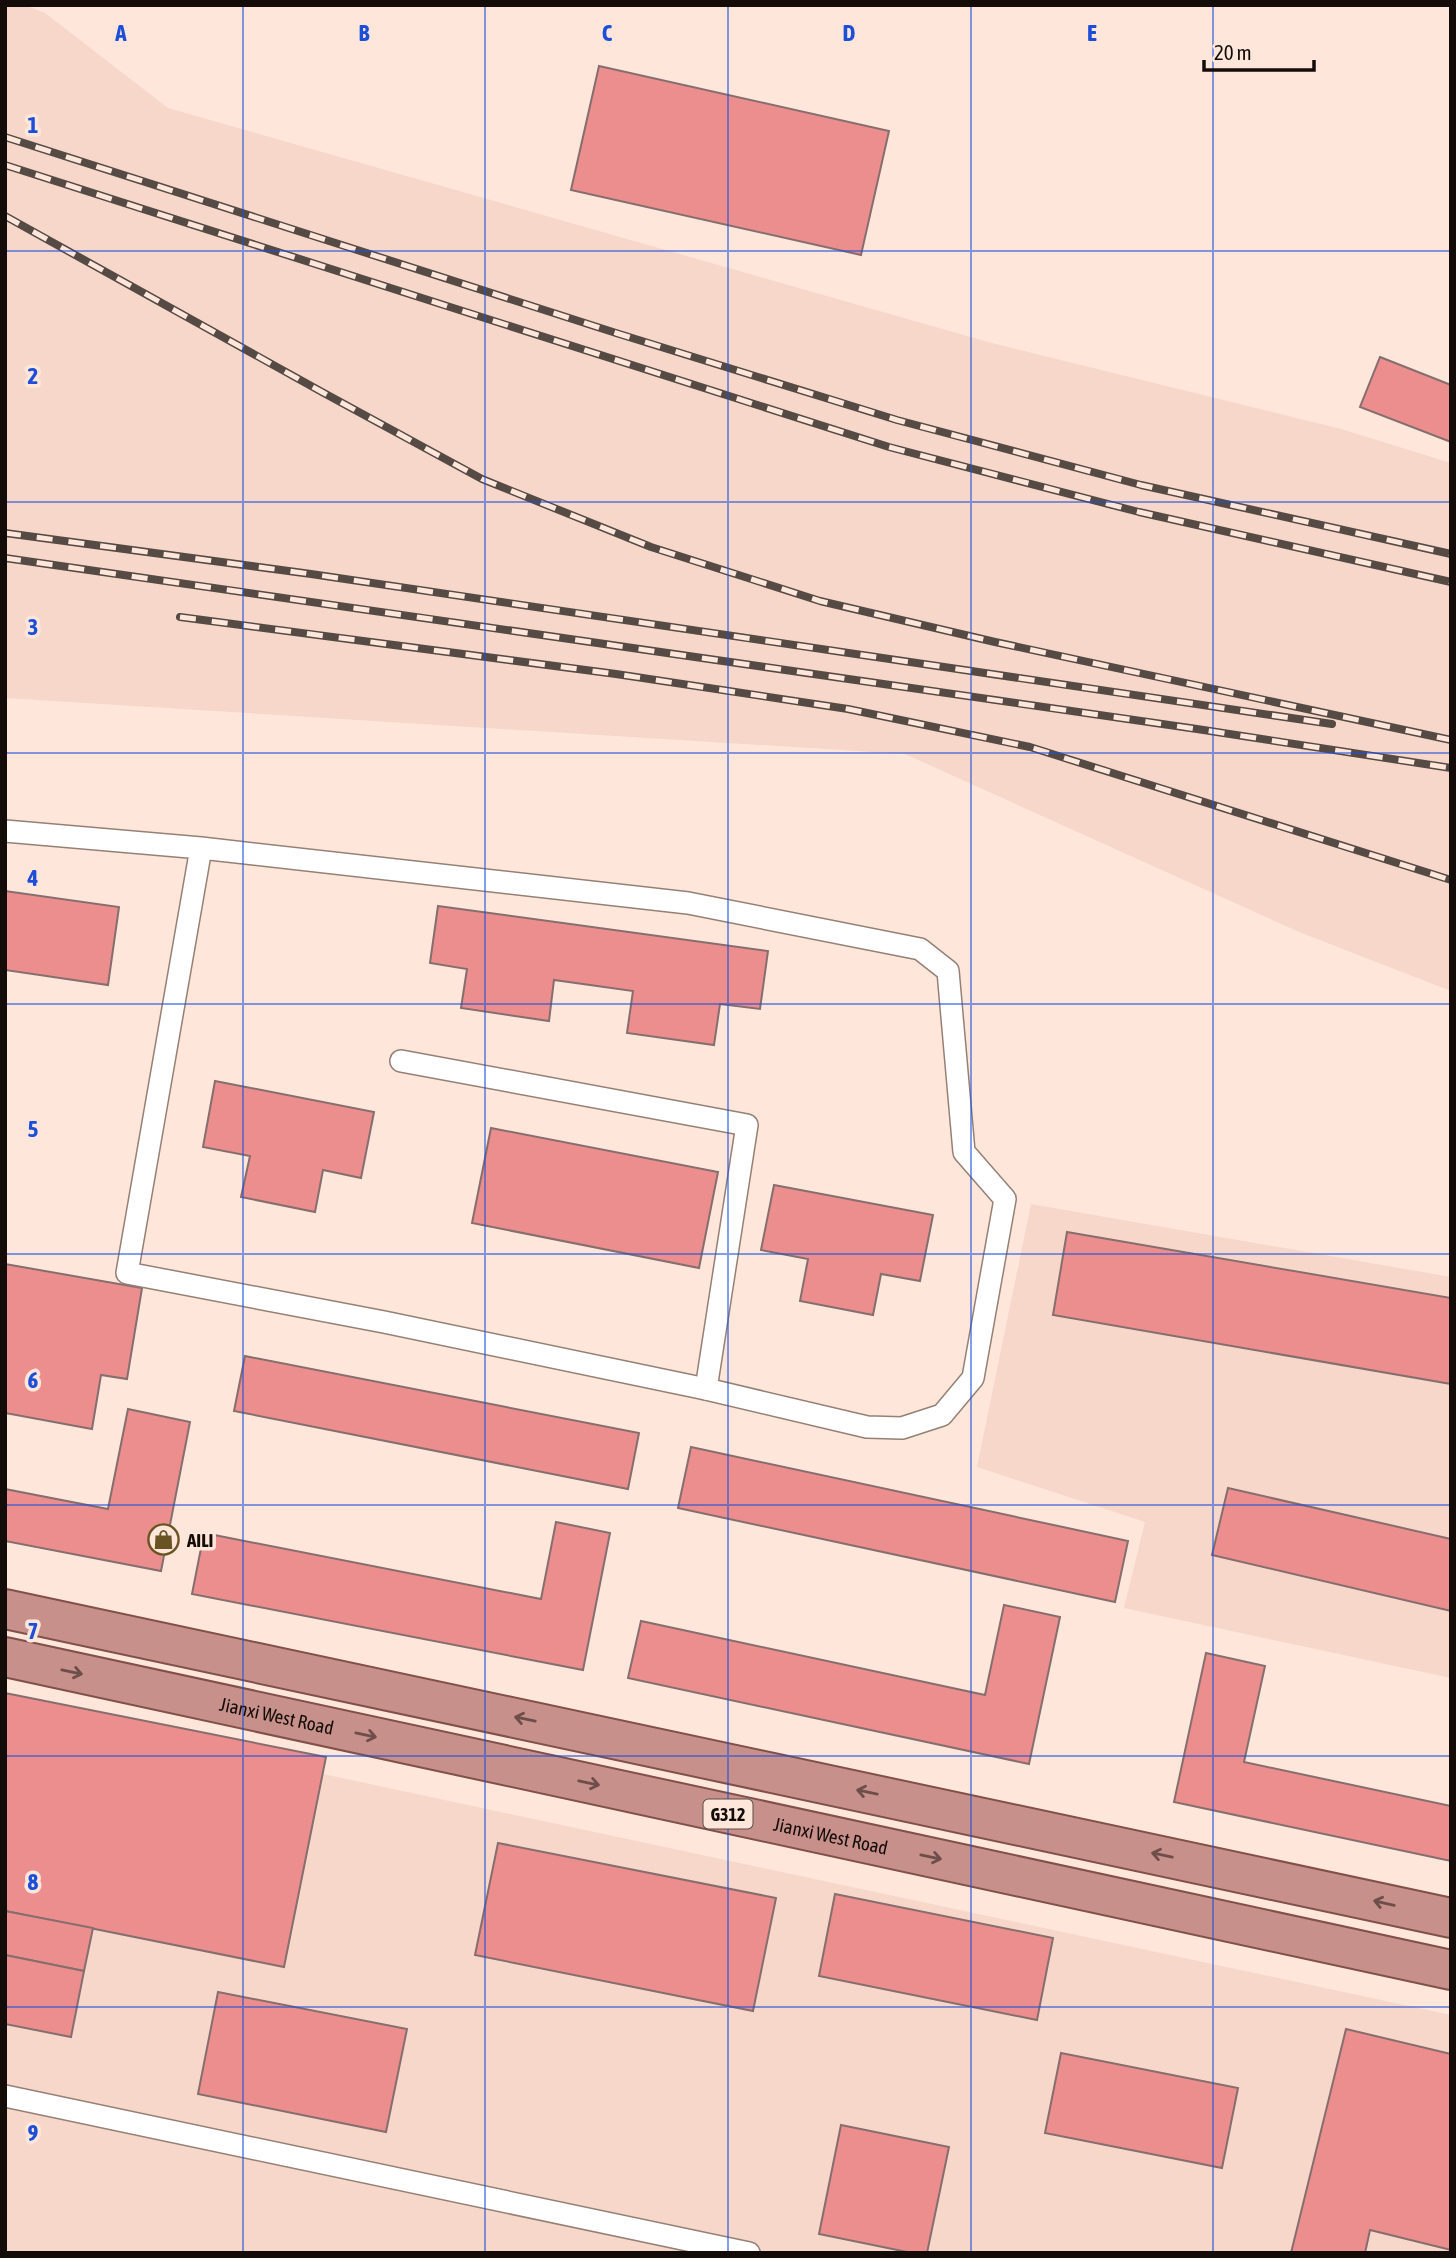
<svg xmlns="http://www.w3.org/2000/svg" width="1456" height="2258" font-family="'Asap Condensed',sans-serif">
  <rect width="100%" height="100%" fill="#fee6db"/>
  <g fill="#f6d7c9">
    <path d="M5,5H24L45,13L168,108L988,342L1341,429L1451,463V991L1299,932L905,754L5,698Z"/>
    <path d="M1031,1204L1451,1277V1678L1124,1608L1145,1522L977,1467Z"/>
    <path d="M5,1706L1451,2015V2253H5Z"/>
  </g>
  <g fill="#ec8e8e" stroke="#866e6e" stroke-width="2">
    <path d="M599,66L889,131L861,255L571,190Z"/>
    <path d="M1380,357L1451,385V442L1360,407Z"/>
    <path d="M5,891L119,907L108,985L5,970Z"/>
    <path d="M438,906L768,951L760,1009L720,1004L714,1045L627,1033L633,991L554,980L549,1021L461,1008L467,969L430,963Z"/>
    <path d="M215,1081L374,1112L361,1178L323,1170L315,1212L241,1197L250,1156L203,1147Z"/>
    <path d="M491,1128L718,1172L699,1268L472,1223Z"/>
    <path d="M774,1185L933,1215L920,1281L881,1274L873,1315L800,1301L808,1259L761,1250Z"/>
    <path d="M1067,1232L1451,1298V1384L1053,1315Z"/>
    <path d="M5,1264L142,1288L127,1379L101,1375L92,1429L5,1413Z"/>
    <path d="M245,1356L639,1433L628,1489L234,1411Z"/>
    <path d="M128,1409L190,1422L161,1571L5,1541V1489L108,1509Z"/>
    <path d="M691,1447L1128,1541L1115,1602L678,1508Z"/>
    <path d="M1228,1488L1451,1539V1611L1212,1555Z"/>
    <path d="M556,1522L610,1533L583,1670L192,1594L204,1533L541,1599Z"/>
    <path d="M1004,1605L1060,1617L1029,1764L628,1678L641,1621L985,1695Z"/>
    <path d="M1206,1653L1265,1666L1244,1762L1451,1806V1861L1174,1802Z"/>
    <path d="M5,1693L326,1757L284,1967L5,1911Z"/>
    <path d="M498,1843L776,1898L753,2011L475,1955Z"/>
    <path d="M835,1894L1053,1938L1037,2020L819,1976Z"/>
    <path d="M5,1911L93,1928L84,1971L5,1955Z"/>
    <path d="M5,1955L84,1971L71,2037L5,2024Z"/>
    <path d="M218,1992L407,2029L386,2132L198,2094Z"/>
    <path d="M1346,2029L1451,2054V2250L1370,2230L1365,2253H1291Z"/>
    <path d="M1061,2053L1238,2088L1222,2168L1045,2133Z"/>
    <path d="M841,2125L949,2147L927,2253H912L819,2234Z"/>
  </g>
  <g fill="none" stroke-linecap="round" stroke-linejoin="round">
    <defs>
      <g id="service">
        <path d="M5,831L201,848L688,903L920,949L948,971L964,1152L1005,1199L973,1378L942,1415L902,1428L867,1427L706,1389L384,1322L127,1273L201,848"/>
        <path d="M401,1061L747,1125L706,1389"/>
        <path d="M5,2096L749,2253"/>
      </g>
      <g id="trunk">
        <path d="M5,1609L1451,1918"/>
        <path id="s1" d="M5,1657L1451,1970"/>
      </g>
    </defs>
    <use href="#service" stroke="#958076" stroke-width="24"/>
    <use href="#trunk" stroke="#815049" stroke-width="42"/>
    <use href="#service" stroke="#fff" stroke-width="21"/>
    <use href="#trunk" stroke="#c8908a" stroke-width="38"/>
    <defs>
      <g id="rail">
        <path d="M5,137L616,333L897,420L1141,485L1451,554"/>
        <path d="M5,165L889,447L1139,512L1451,582"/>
        <path d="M5,216L322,392L482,479L651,547L820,601L995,642L1451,740"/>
        <path d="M5,533L311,574L1332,724"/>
        <path d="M5,558L1197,729L1451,768"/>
        <path d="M180,617L616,674L848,709L1030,747L1451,880"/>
      </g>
    </defs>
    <use href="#rail" stroke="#564a45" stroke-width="8"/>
    <use href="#rail" stroke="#fee6db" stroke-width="5" stroke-dasharray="16" stroke-linecap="butt"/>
  </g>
  <defs><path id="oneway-shaft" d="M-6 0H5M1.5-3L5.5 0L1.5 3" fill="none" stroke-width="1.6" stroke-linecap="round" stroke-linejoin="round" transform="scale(1.75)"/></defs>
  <g stroke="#6e4e4a">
    <use href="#oneway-shaft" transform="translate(72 1672) rotate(12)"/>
    <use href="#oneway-shaft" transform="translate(525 1719) rotate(-168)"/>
    <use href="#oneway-shaft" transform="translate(366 1735) rotate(12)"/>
    <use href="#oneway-shaft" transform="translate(589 1783) rotate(12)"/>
    <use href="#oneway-shaft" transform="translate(867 1792) rotate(-168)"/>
    <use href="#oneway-shaft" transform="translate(1162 1855) rotate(-168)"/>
    <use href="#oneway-shaft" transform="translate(931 1857) rotate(12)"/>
    <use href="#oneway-shaft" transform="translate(1384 1903) rotate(-167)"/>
  </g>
  <path fill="none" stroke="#1d4ed8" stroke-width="2" stroke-opacity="0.55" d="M243,5V2253M485,5V2253M728,5V2253M971,5V2253M1213,5V2253M5,251H1451M5,502H1451M5,753H1451M5,1004H1451M5,1254H1451M5,1505H1451M5,1756H1451M5,2007H1451"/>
  <defs>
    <symbol id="shop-ring" viewBox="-11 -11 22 22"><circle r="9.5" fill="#fee6db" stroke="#6a5323" stroke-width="1.5"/><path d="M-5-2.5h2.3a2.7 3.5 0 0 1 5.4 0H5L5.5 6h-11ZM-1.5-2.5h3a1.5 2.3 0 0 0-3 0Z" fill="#6a5323"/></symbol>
  </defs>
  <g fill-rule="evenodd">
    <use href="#shop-ring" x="146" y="1522" width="35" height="35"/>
  </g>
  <g text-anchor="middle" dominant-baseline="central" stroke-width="7" stroke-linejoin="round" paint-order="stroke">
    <rect fill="#fee6db" stroke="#5a4d48" stroke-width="2" x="703.5" y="1799.5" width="49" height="29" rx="5"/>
    <g font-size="18" font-weight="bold" fill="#140c09">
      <text x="728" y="1814">G312</text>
    </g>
    <g font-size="19" font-weight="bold" fill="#140c09" stroke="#fee6db" text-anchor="start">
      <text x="187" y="1540">AILI</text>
    </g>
    <g font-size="19" fill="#140c09" stroke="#fee6db">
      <text stroke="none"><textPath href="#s1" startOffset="278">Jianxi West Road</textPath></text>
      <text stroke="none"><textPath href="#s1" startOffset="845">Jianxi West Road</textPath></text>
    </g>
  </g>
  <g font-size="23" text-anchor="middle" font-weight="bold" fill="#1d4ed8" stroke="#fee6db" stroke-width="7" stroke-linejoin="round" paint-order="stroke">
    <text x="121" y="41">A</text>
    <text x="364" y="41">B</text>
    <text x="607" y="41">C</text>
    <text x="849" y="41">D</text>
    <text x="1092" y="41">E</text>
    <text x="33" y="133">1</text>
    <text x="33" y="384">2</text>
    <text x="33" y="635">3</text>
    <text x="33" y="886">4</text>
    <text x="33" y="1137">5</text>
    <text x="33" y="1388">6</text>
    <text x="33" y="1639">7</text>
    <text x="33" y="1890">8</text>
    <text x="33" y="2141">9</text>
  </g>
  <rect width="1456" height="2258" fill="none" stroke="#140c09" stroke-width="14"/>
  <path d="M1204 60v10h110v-10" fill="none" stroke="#140c09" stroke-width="3.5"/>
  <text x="1214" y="60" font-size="21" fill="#140c09" stroke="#fee6db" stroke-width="5" paint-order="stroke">20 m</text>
</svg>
